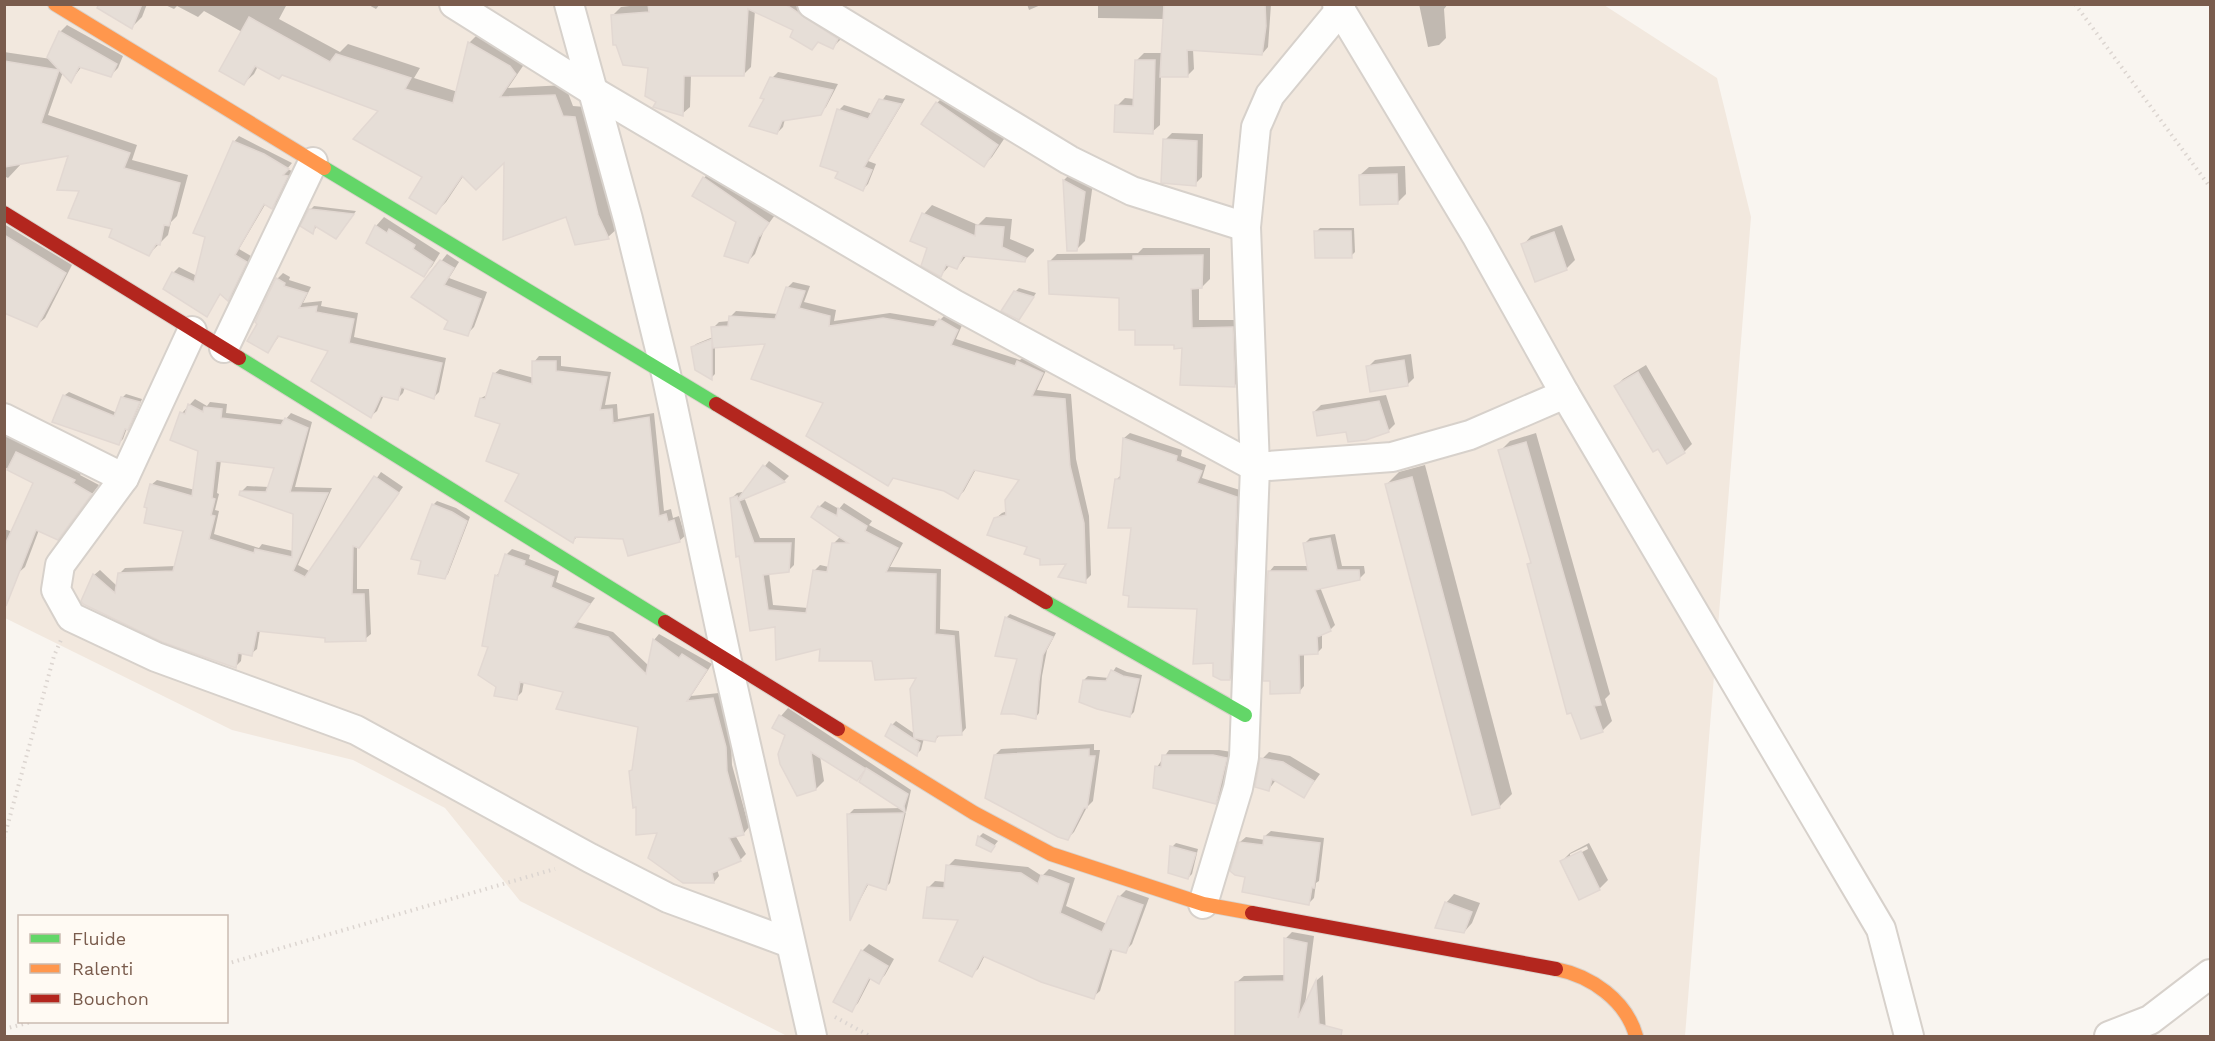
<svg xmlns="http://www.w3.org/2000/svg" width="2215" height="1041" font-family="'Work Sans',sans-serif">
  <rect width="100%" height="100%" fill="#f9f5f0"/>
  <path fill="#f2e8de" d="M4,5H1604L1717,78L1751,217L1685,1036H787L520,901L445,808L353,760L232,730L5,618Z"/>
  <g fill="#0003" fill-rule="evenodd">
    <path d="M122,4H147L142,17L132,27Z"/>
    <path d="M163,4H287L279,19L340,52L348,44L420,68L414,78L458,92L470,42L480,32L525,63L508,88L565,85L573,106L585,107L608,204L618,228L608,237L567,215L506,160L464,175L446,202L436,212L424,176L381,110L258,66L254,74L244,83L242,32L204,11L198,17L177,6L174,9Z"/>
    <path d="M367,4H380L376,9Z"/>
    <path d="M647,4H805L845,31L841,39L833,47L755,10L751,67L743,75H691L690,107L682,114L658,101L650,67L613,15L621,7Z"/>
    <path d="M1027,4H1043L1029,10Z"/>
    <path d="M1098,4H1271L1268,47L1262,54L1193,49L1194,69L1187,76H1161L1160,125L1152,132L1117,106L1125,98L1135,99L1136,61L1144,53H1163L1165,19L1098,18Z"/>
    <path d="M1419,4H1448L1444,9L1446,38L1439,45L1428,47Z"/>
    <path d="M67,25L123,56L118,68L111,75L82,66L71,81L63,72L48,115L137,145L132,160L188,175L177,216L171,222L168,235L149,254L114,228L81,189L70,154L22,163L8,178L4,176V52L51,59L60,32Z"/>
    <path d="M778,72L838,84L826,107L820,113L785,119L783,127L777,133L766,98L772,78Z"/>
    <path d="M886,95L905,99L868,161L876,164L868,184L863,189L839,110L844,105L873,114Z"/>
    <path d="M945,95L1006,136L992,157L984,165L937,103Z"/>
    <path d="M1172,133L1203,134L1202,177L1195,184L1165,140Z"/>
    <path d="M239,136L292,163L287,169L292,171L277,202L272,207L266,203L239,249L251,256L233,294L228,299L221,293L207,315L173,273L179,267L197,276L234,142Z"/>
    <path d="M1405,166L1406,194L1397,203L1360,175L1369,167Z"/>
    <path d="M711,170L775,215L764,230L755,254L748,261L738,221L694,195L704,178Z"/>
    <path d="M1072,172L1093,183L1085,241L1076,250L1069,249L1064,180Z"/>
    <path d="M932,205L978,225L986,217L1012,219L1010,239L1034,249V251L1025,260L967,255L957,268L950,265L941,275L929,247L924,214Z"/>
    <path d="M314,206L356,211L339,234L317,226L313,232L310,210Z"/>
    <path d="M384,217L440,253L432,266L424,275L368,243L376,226Z"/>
    <path d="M4,224L72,265L45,318L37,325L4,300Z"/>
    <path d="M1562,225L1575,260L1566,269L1523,245L1531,236Z"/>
    <path d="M1320,228H1354L1355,252L1351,256L1316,232Z"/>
    <path d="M1143,248H1210V279L1202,287H1199V320H1241L1243,377L1235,385L1184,347L1137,329L1120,296L1049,262L1057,254L1138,253Z"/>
    <path d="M447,254L459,262L449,278L487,292L474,327L467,334L413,297Z"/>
    <path d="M283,273L290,277L289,280L311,287L303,303L322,301L321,306L358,313L354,337L446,358L439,392L434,397L405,387L403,393L398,398L384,395L377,411L371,416L330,351L280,335L268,351L258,324L277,279Z"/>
    <path d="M793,282L810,286L804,302L836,310L834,321L890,313L939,321L946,314L963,323L956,339L1020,360L1025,356L1048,366L1037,390L1071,394L1076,459L1089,516L1091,575L1085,581L1069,563L1041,557L995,519L1002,513L1007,511L1021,479L976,469L964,491L958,497L945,490L895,477L888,484L825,402L767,343L715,346V374L711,378L692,348L696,344L713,337V328L719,322L730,321V317L736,311L778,314L787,288Z"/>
    <path d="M1019,288L1036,293L1022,315L1015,292Z"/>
    <path d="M1411,354L1414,378L1407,385L1368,367L1375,360Z"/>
    <path d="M539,356H561V366L611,372L605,405L617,404L618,419L654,413L664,511L671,509L673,518L679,516L685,536L679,541L578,536L573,541L521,474L502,423L481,398L489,394L494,374L500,369L534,378V362Z"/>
    <path d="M1646,365L1692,444L1684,452L1616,386L1623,379Z"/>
    <path d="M69,392L117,413L122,398L126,394L142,399L131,425L127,428L123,439L119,443L54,421L65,395Z"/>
    <path d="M1386,395L1395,424L1388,431L1347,430L1314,412L1321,405Z"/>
    <path d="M195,399L207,406L210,402L227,404L226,413L285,420L291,413L312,422L295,487L332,488L298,565L311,572L381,472L403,487L364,540L357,546V589H369L371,634L365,639L260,630L257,649L251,654L242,652L241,661L235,667L83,601L94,575L100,570L117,586L119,574L125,568L176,566L185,530L151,485L157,480L195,490L200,450L182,413ZM221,460L276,467L269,487L247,486L241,492L294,513L293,551L262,544L259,548L214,534L219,511L215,510L219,494L217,493Z"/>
    <path d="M1130,433L1182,450L1181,456L1206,465L1202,478L1243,491L1236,673L1230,679L1215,662L1198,607L1132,526L1117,479L1122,474L1124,438Z"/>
    <path d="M1536,433L1610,694L1605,699L1612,721L1602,731L1528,565L1532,562L1500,451L1510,441Z"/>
    <path d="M4,435L82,472L80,475L99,485L58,538L39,530L25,567L17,574L4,569V529L13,532L35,482L4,467Z"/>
    <path d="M769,461L789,476L784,481L744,497L760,538H795L794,565L788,571L769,573L773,605L808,608L814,571L820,565L829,567L833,544L839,538L844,539L819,507L825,501L839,509L844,503L872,521L869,525L903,543L890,567L941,569L940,629L959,631L966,728L961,734H941L935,740L924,738L921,750L917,754L892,725L896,721L915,734L919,677L874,660L822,648L776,625L751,629L731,499L737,493L742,492L743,494Z"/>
    <path d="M1425,465L1512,794L1499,807L1386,485L1399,472Z"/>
    <path d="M437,501L456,508L470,517L448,574L444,578L433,505Z"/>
    <path d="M1335,534L1342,566H1364L1365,573L1359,579L1320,587L1335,625L1330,630L1322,633V648L1317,653L1304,654V686L1299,692L1269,572L1274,566H1308L1305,543L1310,538Z"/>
    <path d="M512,549L530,555L529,559L559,571L556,582L595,598L577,622L613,632L649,666L654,640L659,634L712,664L691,696L719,693L731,741L732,765L749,827L744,833L735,835L746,854L740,860L717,869L719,876L714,882L687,883L650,857L659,832L638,806L634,769L640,726L565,691L524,681L522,692L516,698L497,687L490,646L496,576L500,572L506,555Z"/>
    <path d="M1010,614L1056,633L1047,650L1042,676L1039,713L1036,717L1006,618Z"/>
    <path d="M1116,667L1127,672L1142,675L1134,712L1130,716L1084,680L1088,676L1109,678Z"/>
    <path d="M788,708L911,790L890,883L885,888L869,883L851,917L849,814L854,809L903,808L866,770L857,779L820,756L824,781L816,789L786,735L774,727L781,716Z"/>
    <path d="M1094,744V750H1100L1093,801L1087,807L1074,832L1068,838L995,755L1001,749Z"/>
    <path d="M1169,750H1219L1232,752L1221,797L1215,803L1157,767Z"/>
    <path d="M1269,752L1290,756L1320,774L1304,796L1276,780L1269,789L1262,759Z"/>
    <path d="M1271,831L1324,838L1319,881L1316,883L1314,898L1309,903L1247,876L1240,842L1246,837L1265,840V836Z"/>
    <path d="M983,833L998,841L994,846L979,837Z"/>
    <path d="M1176,843L1198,849L1192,874L1188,878L1172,847Z"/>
    <path d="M1589,843L1608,880L1599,889L1562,861L1570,853ZM1587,846L1588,849L1570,858V854Z"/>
    <path d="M955,859L1028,867L1042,876L1049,869L1075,878L1066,906L1107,924L1119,897L1126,890L1149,898L1132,944L1125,951L1113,948L1100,991L1093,997L985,955L978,969L971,975L961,918L928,888L935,881L946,882L948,866Z"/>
    <path d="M1454,894L1480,903L1472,923L1464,932L1446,903Z"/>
    <path d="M1292,932L1314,936L1305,1005L1317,980L1323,975L1326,1035L1325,1036H1236L1237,982L1244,976L1285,975V939Z"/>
    <path d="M869,944L894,959L885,975L878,982L871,978L858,1003L851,1010L862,951Z"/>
  </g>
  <g fill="#e6ded7" stroke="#e2d8d2" stroke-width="1.5" fill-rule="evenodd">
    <path d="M99,4H142L132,29L97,8Z"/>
    <path d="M648,4H785L838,39L833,49L818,42L812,50L790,37L793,30L748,9L744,76H684L683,116L653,107L656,102L645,96L648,68L623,65L616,45H613L611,15L649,12Z"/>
    <path d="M1164,4H1265L1266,26L1262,55L1187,50L1188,77H1160Z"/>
    <path d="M249,17L330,62L336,54L411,78L405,89L453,103L468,42L510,66L516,74L500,97L555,95L563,116L575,117L598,215L609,239L575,245L566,217L503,240L504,163L476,190L462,176L436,214L409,198L422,177L353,139L378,111L282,75L279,79L255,66L244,85L219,71Z"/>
    <path d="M59,31L117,64L111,77L79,67L71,83L47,57Z"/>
    <path d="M1135,60H1155L1153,134L1114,132L1115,105L1133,106Z"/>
    <path d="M4,61L59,70L41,123L130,153L124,168L180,183L169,226L164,225L160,245L156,244L149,256L109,237L112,229L68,218L79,191L57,190L68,156L4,167Z"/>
    <path d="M770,77L833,90L821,115L782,121L777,134L749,126L764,99L760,98Z"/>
    <path d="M879,99L901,104L864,167L872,170L863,191L835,178L838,172L820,166L837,109L868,119Z"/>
    <path d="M936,102L998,145L984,167L921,124Z"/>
    <path d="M1163,139L1197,141L1196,186L1161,183Z"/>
    <path d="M233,141L264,154L289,169L283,175L288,176L272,209L264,204L235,255L247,262L228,301L220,294L207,317L163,289L172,272L194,282L205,237L193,233Z"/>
    <path d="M1397,174L1398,204L1360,205L1359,175Z"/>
    <path d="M703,177L769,223L760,236H759L748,263L724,256L736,222L692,196Z"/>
    <path d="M1063,180L1085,192L1077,251H1067Z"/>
    <path d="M309,209L319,210L354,214L336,239L315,226L313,234L300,226Z"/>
    <path d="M922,213L975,236L976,225L1004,227L1002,247L1026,258L1025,262L963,256L957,269L946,265L941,277L921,266L927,248L910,241Z"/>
    <path d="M375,225L387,233L389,229L415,245L413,249L433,262L424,277L366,243Z"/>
    <path d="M1314,231H1351L1352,258H1315Z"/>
    <path d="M1554,232L1567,270L1535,282L1521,244Z"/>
    <path d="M4,235L66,273L37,327L4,313Z"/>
    <path d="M1203,255L1202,288L1191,289L1192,328L1233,327L1235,387L1180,385L1182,348L1174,349V345H1135V330H1119V298L1049,294L1048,261L1133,260V256Z"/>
    <path d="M440,260L454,268L444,285L481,299L468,336L444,329L448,321L411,297Z"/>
    <path d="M276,278L285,283L284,286L307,293L299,308L317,306L316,312L354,319L349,343L442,363L434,399L401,387L398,400L381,396L371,418L311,381L328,351L278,336L268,353L247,341L257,324L255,322Z"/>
    <path d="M786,287L805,291L799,308L830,316L829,326L883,318L934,327L939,319L958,330L951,345L1015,366L1017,361L1043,373L1032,396L1065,399L1070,466L1084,523L1086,583L1058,577L1066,564L1040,565V559L1024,554L1027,547L987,535L994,518L1006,515L1005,500L1019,480L974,470L958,499L944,491L893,478L888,486L806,436L823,403L751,379L765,344L713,348L711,327L728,326L729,316L775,319Z"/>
    <path d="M1014,291L1034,297L1019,320L1001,311Z"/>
    <path d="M712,339V380L695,370L691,347Z"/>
    <path d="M1404,360L1408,386L1370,392L1366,366Z"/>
    <path d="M532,361H556V371L607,377L600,410L612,409L613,423L649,417L659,516L666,514L668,522L674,520L680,542L628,556L623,539L575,537L573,543L505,501L519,474L486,461L500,424L475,416L480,398L485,399L493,373L532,384Z"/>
    <path d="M1638,372L1685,453L1667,464L1658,449L1653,452L1614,386Z"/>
    <path d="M63,395L114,416L121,397L140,402L128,430L125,429L119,445L52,422Z"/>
    <path d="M1379,401L1389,432L1366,440L1348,442L1346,432L1317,436L1313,412Z"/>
    <path d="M188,404L203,412L204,407L222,409L221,418L281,425L285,418L308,428L290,492L328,493L293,571L305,577L374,476L399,493L359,548L353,546L352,594H364L366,641L325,642V638L257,631L252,656L238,653L236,668L162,642L83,604L81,601L93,574L115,593L118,573L173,571L183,531L144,523L147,508L144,507L150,484L192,496L198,451L170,440L180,412L185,414ZM216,461L274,468L266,492L240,491L239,495L293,514L292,557L255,549L254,553L209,539L215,516L211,515L215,499L212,498Z"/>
    <path d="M1123,438L1177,456L1176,461L1202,471L1197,483L1237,497L1230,680H1221L1213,676V663L1193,664L1197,609L1128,607L1129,596L1123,595L1131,528H1108L1115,479H1120Z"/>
    <path d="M1526,442L1601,705L1594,706L1603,732L1581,739L1571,713L1567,714L1527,564L1531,563L1498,450Z"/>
    <path d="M16,452L75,480L73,483L92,494L58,540L36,530L6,606L4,547L33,483L7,470Z"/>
    <path d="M763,465L785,482L739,501L754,543H791L789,572L763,575L768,610L806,613L813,570L827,572L832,543H848L811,517L818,506L837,516L838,508L867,526L865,531L898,548L886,572L936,574L935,634L954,636L962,735L937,736L935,742L914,738L910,689L916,678L875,680L872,661H819L820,649L776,660L775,627L750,631L739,556L736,557L730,498L737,496L738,499Z"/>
    <path d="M1412,477L1500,808L1472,815L1385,484Z"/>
    <path d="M432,504L452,512L467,521L445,579L418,574L421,561L411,559Z"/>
    <path d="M1330,538L1337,570H1359L1360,580L1315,590L1331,631L1317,637L1318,654L1299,655L1300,693L1270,694V681H1263L1268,571H1308L1303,543Z"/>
    <path d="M505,554L525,561L524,565L554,577L551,587L590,604L573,628L608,637L646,674L653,639L679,658L682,654L707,670L687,701L713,698L726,747L727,771L744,835L729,838L741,861L712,873L714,883H683L648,858L657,833L636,835V807L633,808L629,771L632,770L638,727L556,709L563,692L520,682L517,700L494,696L496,687L478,675L488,647L482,646L495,575L498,576Z"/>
    <path d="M1005,617L1053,637L1043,655L1039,681L1036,719L1014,714H1001L1017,659L995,656Z"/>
    <path d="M1111,670L1123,676L1139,679L1130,717L1097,709L1079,702L1083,680L1106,681Z"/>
    <path d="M779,715L866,769L857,781L811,752L816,790L797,796L780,764L778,754L785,735L772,728Z"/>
    <path d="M891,724L920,743L917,756L885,736Z"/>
    <path d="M1089,749V756H1095L1087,808H1084L1068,840L1058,837L985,798L994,755Z"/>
    <path d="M1162,755H1213L1227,758L1216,804L1153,788L1155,766L1161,767Z"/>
    <path d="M1260,758L1283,762L1314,781L1304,798L1272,779L1269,791L1255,787Z"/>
    <path d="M866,768L908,794L904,806L905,812L859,782Z"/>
    <path d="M904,813L886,890L867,884L850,921L847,814Z"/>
    <path d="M978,836L995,846L991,852L976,845Z"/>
    <path d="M1264,836L1320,843L1314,888L1312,887L1309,905L1242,892L1245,877L1235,875L1230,871L1239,842L1263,845Z"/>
    <path d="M1170,846L1196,853L1188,879L1168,873Z"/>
    <path d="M1581,851L1600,890L1579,900L1560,861Z"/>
    <path d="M946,865L1021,873L1038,884L1041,875L1051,877L1069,884L1060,913L1102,932L1118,896L1143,905L1126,953L1110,949L1094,999L1041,982L983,956L972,977L939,961L958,920L923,918L927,887L944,888Z"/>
    <path d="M1445,902L1472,912L1464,933L1435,928Z"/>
    <path d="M1284,938L1307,943L1298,1018L1316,980L1319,1024L1342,1030L1341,1036H1235V982L1284,981Z"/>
    <path d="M861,950L888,966L879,984L869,978L852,1012L833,1002Z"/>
  </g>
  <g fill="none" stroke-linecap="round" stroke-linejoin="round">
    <defs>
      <g id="street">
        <path d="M454,4L591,90L954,304L1255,467L1392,457L1470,435L1565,394"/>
        <path d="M569,4L628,219L666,374L727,661L812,1036"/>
        <path d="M812,4L1069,160L1132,191L1246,227"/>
        <path d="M1337,4L1476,235L1565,394L1881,929L1909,1036"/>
        <path d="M192,331L124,478L60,565L56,590L71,617L156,657L356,730L590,858L668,898L790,943"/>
        <path d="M224,348L313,162"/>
        <path d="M4,418L124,478"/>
        <path d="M1203,904L1238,788L1244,757L1255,467L1246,227L1256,127L1270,95L1341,9"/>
        <path d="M2109,1036L2150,1020L2210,974"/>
      </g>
      <g id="fast">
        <path d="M324,168L716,404"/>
        <path d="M239,358L665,622"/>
        <path d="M1046,602L1245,715"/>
      </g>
      <g id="slow">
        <path d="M55,4L324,168"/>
        <path d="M838,729L974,813L1051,854L1203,904L1252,913"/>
        <path d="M1556,969C1591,976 1626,1000 1636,1036"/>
      </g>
      <g id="jam">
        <path d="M4,213L239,358"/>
        <path d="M716,404L1046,602"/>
        <path d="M665,622L838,729"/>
        <path d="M1252,913L1556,969"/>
      </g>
    </defs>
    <use href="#street" stroke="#d7d1cb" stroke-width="32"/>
    <use href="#fast" stroke="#d9d2cb" stroke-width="16"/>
    <use href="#slow" stroke="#d9d2cb" stroke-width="16"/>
    <use href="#jam" stroke="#d9d2cb" stroke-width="16"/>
    <g stroke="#dcd5d0" stroke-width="4" stroke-dasharray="1.5 4.5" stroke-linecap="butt">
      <path d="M2075,4L2210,187"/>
      <path d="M4,838L54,656L61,640"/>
      <path d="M226,964L555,869"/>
      <path d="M835,1017L870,1036"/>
      <path d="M4,1029L31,1022"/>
    </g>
    <use href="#street" stroke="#fefefd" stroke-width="28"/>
    <use href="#fast" stroke="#63d668" stroke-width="14"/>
    <use href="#slow" stroke="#ff974d" stroke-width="14"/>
    <use href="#jam" stroke="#b3261e" stroke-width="14"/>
  </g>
  <rect width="2215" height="1041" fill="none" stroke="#7a5c4d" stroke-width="12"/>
  <rect x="18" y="915" width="210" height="108" fill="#fffaf3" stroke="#cabbb1" stroke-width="1.5"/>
  <rect x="30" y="934" width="30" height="9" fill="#63d668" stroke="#cabbb1" stroke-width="1.5"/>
  <text x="72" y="945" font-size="18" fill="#7a5c4d">Fluide</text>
  <rect x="30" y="964" width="30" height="9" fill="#ff974d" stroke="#cabbb1" stroke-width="1.5"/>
  <text x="72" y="975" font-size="18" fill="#7a5c4d">Ralenti</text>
  <rect x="30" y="994" width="30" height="9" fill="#b3261e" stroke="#cabbb1" stroke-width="1.5"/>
  <text x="72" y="1005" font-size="18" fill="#7a5c4d">Bouchon</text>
</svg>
